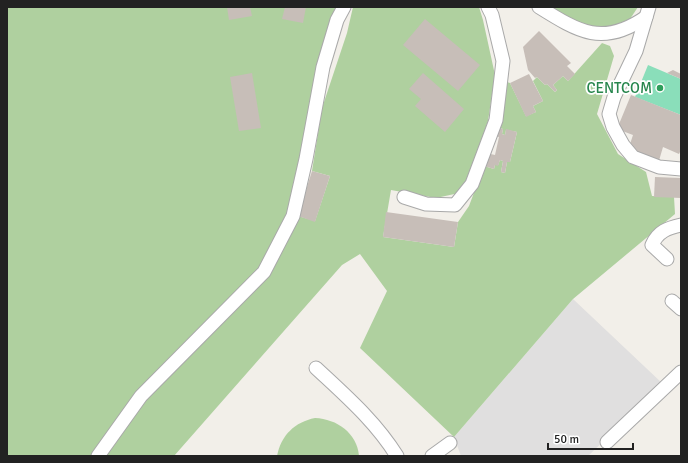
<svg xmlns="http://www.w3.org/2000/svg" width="688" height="463" font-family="Signika,sans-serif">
  <rect width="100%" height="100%" fill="#f2efe9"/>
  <path fill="#e0dfdf" d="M573,299L663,384L588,456H461L454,437Z"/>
  <g fill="#afd09f">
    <path d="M7,7H344L293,216L254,283L95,456H7Z"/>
    <path d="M353,7H479L483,20L495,75L488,121L469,178L459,193L436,198L391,190L383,237L454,247L458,222L469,206L484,166L494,169L495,165H498L500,160L503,161L501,172L505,173L507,162H510L517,132L506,130L505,135L502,134L503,129L499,128L507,82L510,83L526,116L536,112L533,106L543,101L533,81L537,77L545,85L547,84L555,92L557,90L553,85L563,76L568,81L602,43L610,46L614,56L597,114L618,154L646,172L652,196L674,197L675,214L573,299L454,437L360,348L387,291L360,254L342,265L174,456H102L143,401L249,295L298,216L315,221L330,176L312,171L322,108L347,33Z"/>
    <path d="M547,7H638L630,19L605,29L567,20Z"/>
    <path d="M315,418C337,419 357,433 359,456H277C281,435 295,422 315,418Z"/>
  </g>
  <path fill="#8adeba" d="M648,65L681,79V115L635,97Z"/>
  <g fill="#c7beb8">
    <path d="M227,7H250L252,16L229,20Z"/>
    <path d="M285,7H306L303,23L282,19Z"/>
    <path d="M425,19L480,65L458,91L403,45Z"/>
    <path d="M539,31L571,63L567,66L575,74L568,81L563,76L553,85L557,90L555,92L547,84L545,85L537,77L535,78L528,70L523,47Z"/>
    <path d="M673,70L681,74V79L667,73Z"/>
    <path d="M252,73L261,128L239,131L230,77Z"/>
    <path d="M423,73L464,109L445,132L415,106L421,99L409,89Z"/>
    <path d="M529,74L543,101L533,106L536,112L526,117L510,83Z"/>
    <path d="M631,95L681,115V150L679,154L663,147L658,164L629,147L633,135L617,129Z"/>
    <path d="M496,127L503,129L502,134L505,135L506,129L517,132L510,162H507L505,173L501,172L503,161L500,160L498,166L495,165L494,169L484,166L486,153L495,155L499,137L494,136Z"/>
    <path d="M312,171L330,176L315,222L298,216Z"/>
    <path d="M655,177L681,178V198L654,197Z"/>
    <path d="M386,212L458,222L454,247L383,237Z"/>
  </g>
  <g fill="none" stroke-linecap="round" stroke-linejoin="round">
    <defs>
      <g id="minor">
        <path d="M539,7C579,32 603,47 646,17"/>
        <path d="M649,7L636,51L614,97L609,114L613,127L623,145L633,157L659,167L681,169"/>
        <path d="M404,197L426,204L455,205L472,184L496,120L503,61L492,15L488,7"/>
        <path d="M667,259L652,245C658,231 668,228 681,225"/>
        <path d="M672,301L681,309"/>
        <path d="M316,368C346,396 375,421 397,456"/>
        <path d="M607,442L681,372"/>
        <path d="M98,456L141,396L264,272L293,216L306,159L323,67L337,20L344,7"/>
        <path d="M432,456L450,443"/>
      </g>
    </defs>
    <use href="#minor" stroke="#a9a9a9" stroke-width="15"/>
    <use href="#minor" stroke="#fff" stroke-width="13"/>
  </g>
  <circle fill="#2e9e5b" stroke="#fff" stroke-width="1.5" cx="660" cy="88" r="4"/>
  <g text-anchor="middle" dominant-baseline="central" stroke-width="3.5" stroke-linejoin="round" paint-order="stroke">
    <g font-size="15" fill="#27864d" stroke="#fff" text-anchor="end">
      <text x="652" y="88">CENTCOM</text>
    </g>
  </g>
  <rect width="688" height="463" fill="none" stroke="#222222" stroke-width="16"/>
  <path d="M548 443v6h85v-6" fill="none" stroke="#222222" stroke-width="2"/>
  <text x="554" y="443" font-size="12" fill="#222222" stroke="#ffffff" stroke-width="3" paint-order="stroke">50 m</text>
</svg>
